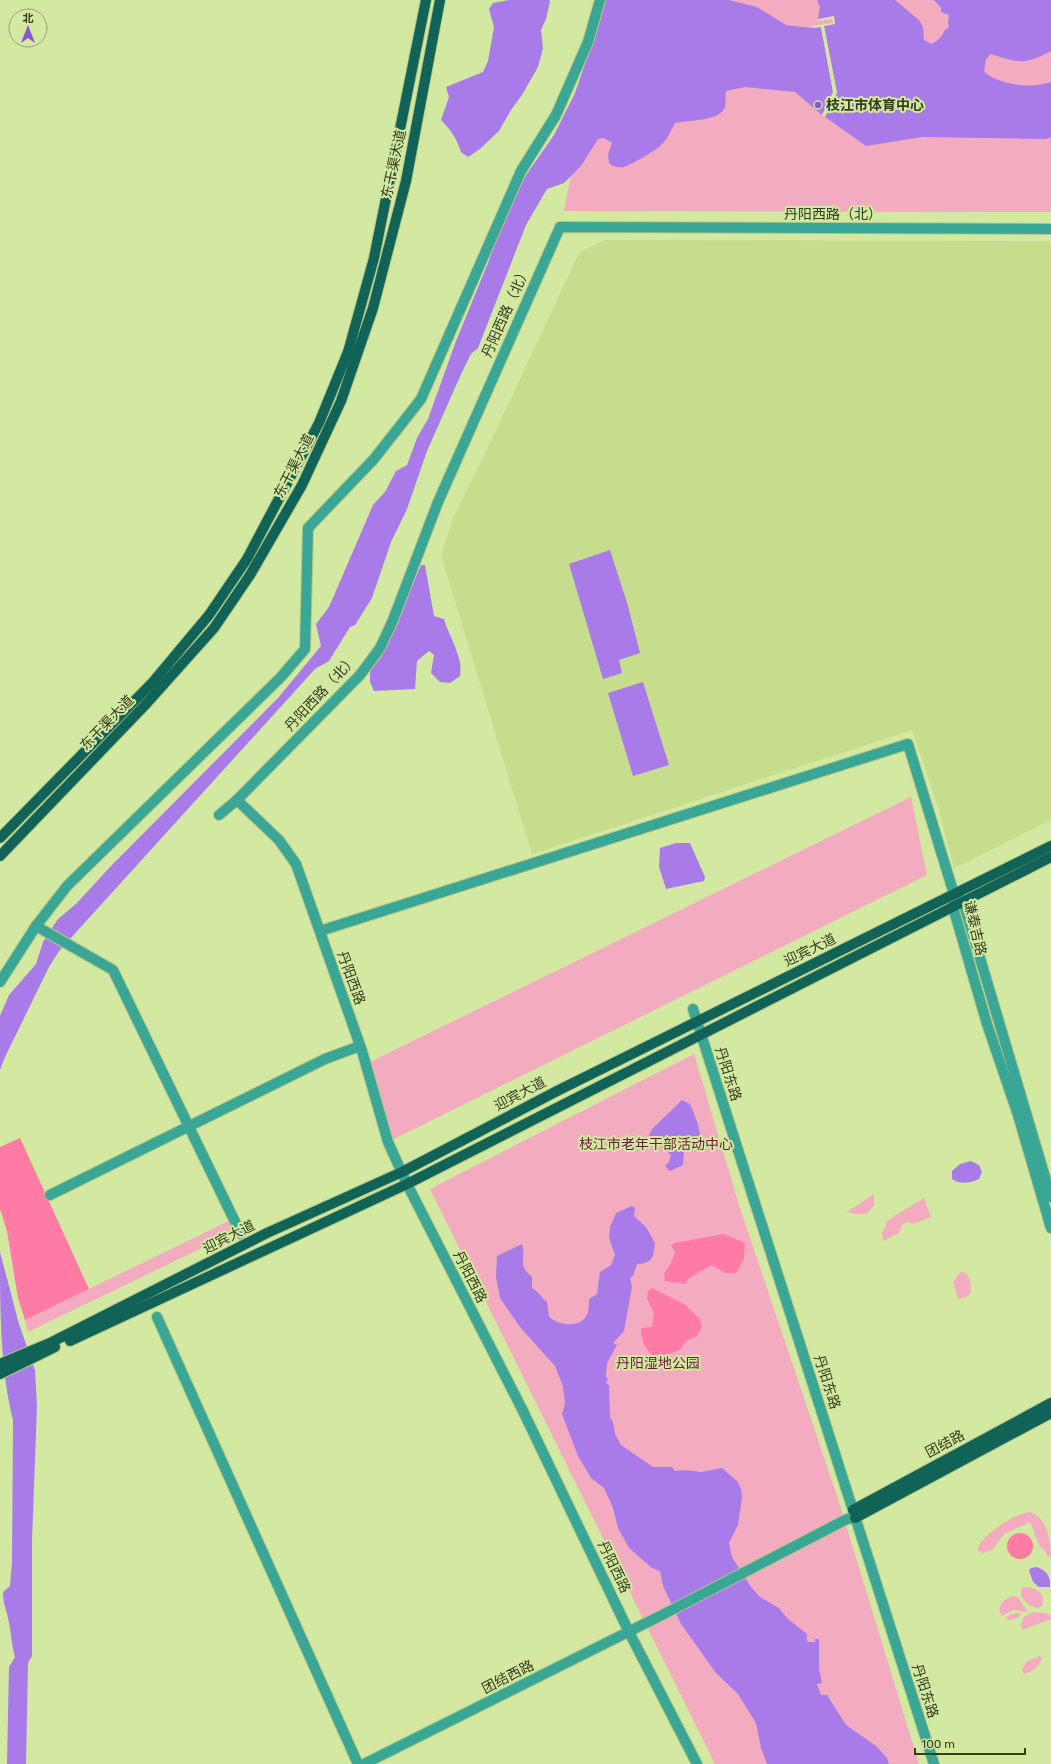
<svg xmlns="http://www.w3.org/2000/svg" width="1051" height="1764" font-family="Rubik,'Noto Sans SC',sans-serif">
  <rect width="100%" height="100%" fill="#d3e8a0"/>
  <path fill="#c7dd8e" d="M604,240L1051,241V820L954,868L939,810L912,730L532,854L441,555L454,516L498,426L579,253Z"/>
  <g fill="#f3acbf">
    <path d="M606,0H1051V212L564,211Z"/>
    <path d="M911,797L927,875L392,1140L370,1062Z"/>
    <path d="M694,1054L740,1208L839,1502L919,1764H715L430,1189Z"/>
    <path d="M874,1194V1206L866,1214H856L847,1212Z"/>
    <path d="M924,1198L931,1217L913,1224L908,1222L902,1225L899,1233L883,1241L882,1233L888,1220Z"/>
    <path d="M229,1221L235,1232L28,1332L25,1320Z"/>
    <path d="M961,1272L966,1273L970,1279L971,1293L966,1297L958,1299L953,1282Z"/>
    <path d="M1030,1512C1047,1517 1051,1541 1051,1557L1047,1556L1045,1550L1040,1547L1030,1522L1004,1534L992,1550L983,1553L977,1550C981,1535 1014,1514 1030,1512Z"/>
    <path d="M1023,1587C1035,1587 1047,1593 1042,1606L1037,1608L1029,1605L1021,1597V1591Z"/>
    <path d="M1013,1596L1018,1597L1028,1612L1013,1610L1002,1616L999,1610C1001,1601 1005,1599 1013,1596Z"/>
    <path d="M1033,1612L1046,1613L1051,1616V1619L1022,1630L1021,1624L1024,1617Z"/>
    <path d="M1017,1613L1022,1614C1016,1619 1012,1622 1005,1618L1010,1615Z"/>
    <path d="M1040,1656L1042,1658C1040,1666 1032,1672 1024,1674L1022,1669L1027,1661Z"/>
  </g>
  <g fill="#fd7ba5">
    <path d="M20,1138L89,1289L25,1320L18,1298L7,1231L0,1209V1147Z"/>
    <path d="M724,1234L745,1243L744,1259L736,1273H725L712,1265L689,1278L685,1284L665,1281L664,1274L671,1263L675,1252L671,1246L674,1243Z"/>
    <path d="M652,1288L684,1304L700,1319L702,1327L697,1336L686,1341L680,1350L656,1358C645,1350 641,1341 641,1328L652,1327L654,1313L647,1299L648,1291Z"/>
    <circle cx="1020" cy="1546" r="13"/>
  </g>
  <g fill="#a87be9">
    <path d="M509,0H549L550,1L546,19L541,30L543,48L538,67L522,95L511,110L499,131L480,149L468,157L461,152C457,139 451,130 441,120L449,97L446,87L483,72L488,61L494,27L489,9L493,3Z"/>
    <path d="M603,0H729L757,7L786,25L812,28L821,27L833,92L822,115L795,92L745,87L726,91C725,96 726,103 725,107C720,122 687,120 675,123C671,131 668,138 662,144C656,151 632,164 624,167C618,168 613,167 609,163L608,155L612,143L604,138L598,139L581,166L564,183L547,189L526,225L478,348L471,354L462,372L427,451L407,509L391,542L372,598L355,625L350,627L329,661L315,669L59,951L49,967L5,1057L0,1070V1016L9,995L36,964L43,942L58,919L77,903L111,866L278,698L321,646L316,624L329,607L373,505L385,492L396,471L407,465L417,438L428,419L456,341L488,263L504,218L524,178L554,135L575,93L594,37Z"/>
    <path d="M817,0H895L919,20L923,27L924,40L932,44C937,41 942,37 944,31L949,27L948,22L949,15L941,12V8L934,0H1051V51C1026,65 1018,63 991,54L986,59L984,72C1001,85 1030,89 1051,82V137L1046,139L922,137L866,146L825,117L837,93L824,26L835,24L834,16L818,19L820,7Z"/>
    <path d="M610,550L628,606L640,653L619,660L622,673L603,679L569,564Z"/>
    <path d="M421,565H425L434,616L444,619C449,637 464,658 460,676L450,683L440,682L431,673L434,655L429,651L417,661L415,689L374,691L370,682V671L381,657Z"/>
    <path d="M643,682L669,765L633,776L608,693Z"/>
    <path d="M676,843H690L705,877L704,881L666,889L659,867L660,848Z"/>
    <path d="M682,1100L690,1104C695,1116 702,1131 700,1144L688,1145L684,1151L683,1165L670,1171L665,1166L669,1162L671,1155L649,1135L652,1129Z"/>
    <path d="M971,1161L979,1165L982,1172L979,1179C970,1183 961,1185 952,1179V1171L960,1164Z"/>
    <path d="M632,1206L635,1208L634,1216L646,1227L655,1243C653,1257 654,1263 637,1264L633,1276L630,1278L632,1287L624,1331L614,1342V1344L617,1345L607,1363L606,1377L608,1379L606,1383L609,1385L610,1417L613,1422L615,1434L621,1445L653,1467H672L675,1471L686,1470L701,1472L722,1468L738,1482L741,1489L742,1497L738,1525L729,1543L732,1557L751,1587L760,1597L779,1608L787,1618L807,1634V1642H815V1639H819V1669L822,1683L817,1684L821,1695H827L846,1725L876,1746L887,1758L889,1764H767L761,1748L756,1723L738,1694L716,1673L681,1624L663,1586L660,1571L652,1568L629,1548L618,1528L613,1508L604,1488L591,1478L578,1456L562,1414L565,1404L563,1386L555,1366L520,1327L500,1298L496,1277L497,1256L522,1244C527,1259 516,1264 532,1277V1288C539,1292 541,1297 547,1302L549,1317C560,1326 583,1329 588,1312C589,1308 589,1303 589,1299L597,1294L600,1272L611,1265L615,1255L609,1238L610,1227L616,1213Z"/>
    <path d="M0,1252L19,1324L35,1370L37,1406L32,1540V1656L28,1663L26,1764H7L9,1667L15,1657C11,1643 11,1628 7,1614C5,1606 3,1601 3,1592L10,1586L12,1562L13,1420C0,1369 0,1306 0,1252Z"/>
    <path d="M1036,1567C1046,1570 1051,1576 1050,1587H1039L1033,1582L1029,1570L1031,1568Z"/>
  </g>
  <path fill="#d3e8a0" d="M834,16L835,24L824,26L837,93L825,117L822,115L833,92L821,27L812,28V26L833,23L832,19L818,21L816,20Z"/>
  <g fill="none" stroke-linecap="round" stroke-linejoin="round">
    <defs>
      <g id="minor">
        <path d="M237,800L279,840L296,864L362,1051L388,1142L407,1184L522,1409L629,1632L697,1764"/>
        <path d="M219,815L237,800L360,675L380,648L393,620L438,502L560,227L1051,229"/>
        <path d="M957,896L963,901L1051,1197"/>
        <path d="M36,926L113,970L241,1234"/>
        <path d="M320,931L908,744L954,894L953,907L987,1024L1018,1115L1051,1228"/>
        <path d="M0,982L36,926L67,886L281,677L305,649L308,528L374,459L421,399L521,171L556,115L588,42L600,0"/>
        <path d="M693,1009L934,1764"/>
        <path d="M50,1195L325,1059L360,1046"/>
        <path d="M157,1317L358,1764"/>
        <path d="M364,1764L664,1614L847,1519L855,1518"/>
      </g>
      <g id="major">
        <path d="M0,838L153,682L209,615L247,559L319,423L348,352L374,258L426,0"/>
        <path d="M0,856L147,703L214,628L250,575L302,485L341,401L373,308L406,181L440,0"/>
        <path d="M70,1341L407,1184L1051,857"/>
        <path d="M0,1364L52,1342L267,1233L402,1172L557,1091L1051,846"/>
        <path d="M0,1374L55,1347"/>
        <path d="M853,1510L1051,1403"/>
        <path d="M855,1518L1051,1413"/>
      </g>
    </defs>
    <use href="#minor" stroke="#b3c686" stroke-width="12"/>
    <use href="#major" stroke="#b3c686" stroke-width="12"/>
    <use href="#minor" stroke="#3aa696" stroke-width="10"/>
    <use href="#major" stroke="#116358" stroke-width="10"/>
  </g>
  <circle fill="#8a55cd" stroke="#d3e8a0" stroke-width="1.5" cx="818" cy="105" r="4"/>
  <g text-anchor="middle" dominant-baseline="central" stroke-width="4" stroke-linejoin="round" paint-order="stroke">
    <g font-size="14" font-weight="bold" fill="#353d20" stroke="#d3e8a0" text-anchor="start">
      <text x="826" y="105">枝江市体育中心</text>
    </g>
    <g font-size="14" fill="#353d20" stroke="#d3e8a0">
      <text transform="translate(394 164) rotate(-78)">东干渠大道</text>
      <text x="833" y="214">丹阳西路（北）</text>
      <text transform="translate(506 312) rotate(-66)">丹阳西路（北）</text>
      <text transform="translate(294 466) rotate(-63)">东干渠大道</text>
      <text transform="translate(321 693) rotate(-47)">丹阳西路（北）</text>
      <text transform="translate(107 723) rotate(-46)">东干渠大道</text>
      <text transform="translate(975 928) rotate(77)">谦泰吉路</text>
      <text transform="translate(810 950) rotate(-26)">迎宾大道</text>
      <text transform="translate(351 978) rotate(70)">丹阳西路</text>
      <text transform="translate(728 1074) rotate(72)">丹阳东路</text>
      <text transform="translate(520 1094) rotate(-28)">迎宾大道</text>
      <text transform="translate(229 1237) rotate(-27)">迎宾大道</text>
      <text transform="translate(470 1277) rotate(63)">丹阳西路</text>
      <text transform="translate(827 1382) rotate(72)">丹阳东路</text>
      <text transform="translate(945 1444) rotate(-28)">团结路</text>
      <text transform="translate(614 1567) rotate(64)">丹阳西路</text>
      <text transform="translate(508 1677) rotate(-27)">团结西路</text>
      <text transform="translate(925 1691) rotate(72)">丹阳东路</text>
    </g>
    <g font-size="14" fill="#6c1c3b" stroke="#d3e8a0">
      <text x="656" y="1144">枝江市老年干部活动中心</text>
      <text x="658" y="1363">丹阳湿地公园</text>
    </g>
  </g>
  <g transform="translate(28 28)"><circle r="19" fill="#d3e8a0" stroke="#94a46d"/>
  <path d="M0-3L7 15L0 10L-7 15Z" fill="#8a55cd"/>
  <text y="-6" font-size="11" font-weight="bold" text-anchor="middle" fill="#353d20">北</text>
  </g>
  <path d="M915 1748v6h110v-6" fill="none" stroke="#353d20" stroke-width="2"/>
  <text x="921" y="1748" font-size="12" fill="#353d20" stroke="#d3e8a0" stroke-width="3" paint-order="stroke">100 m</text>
</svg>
